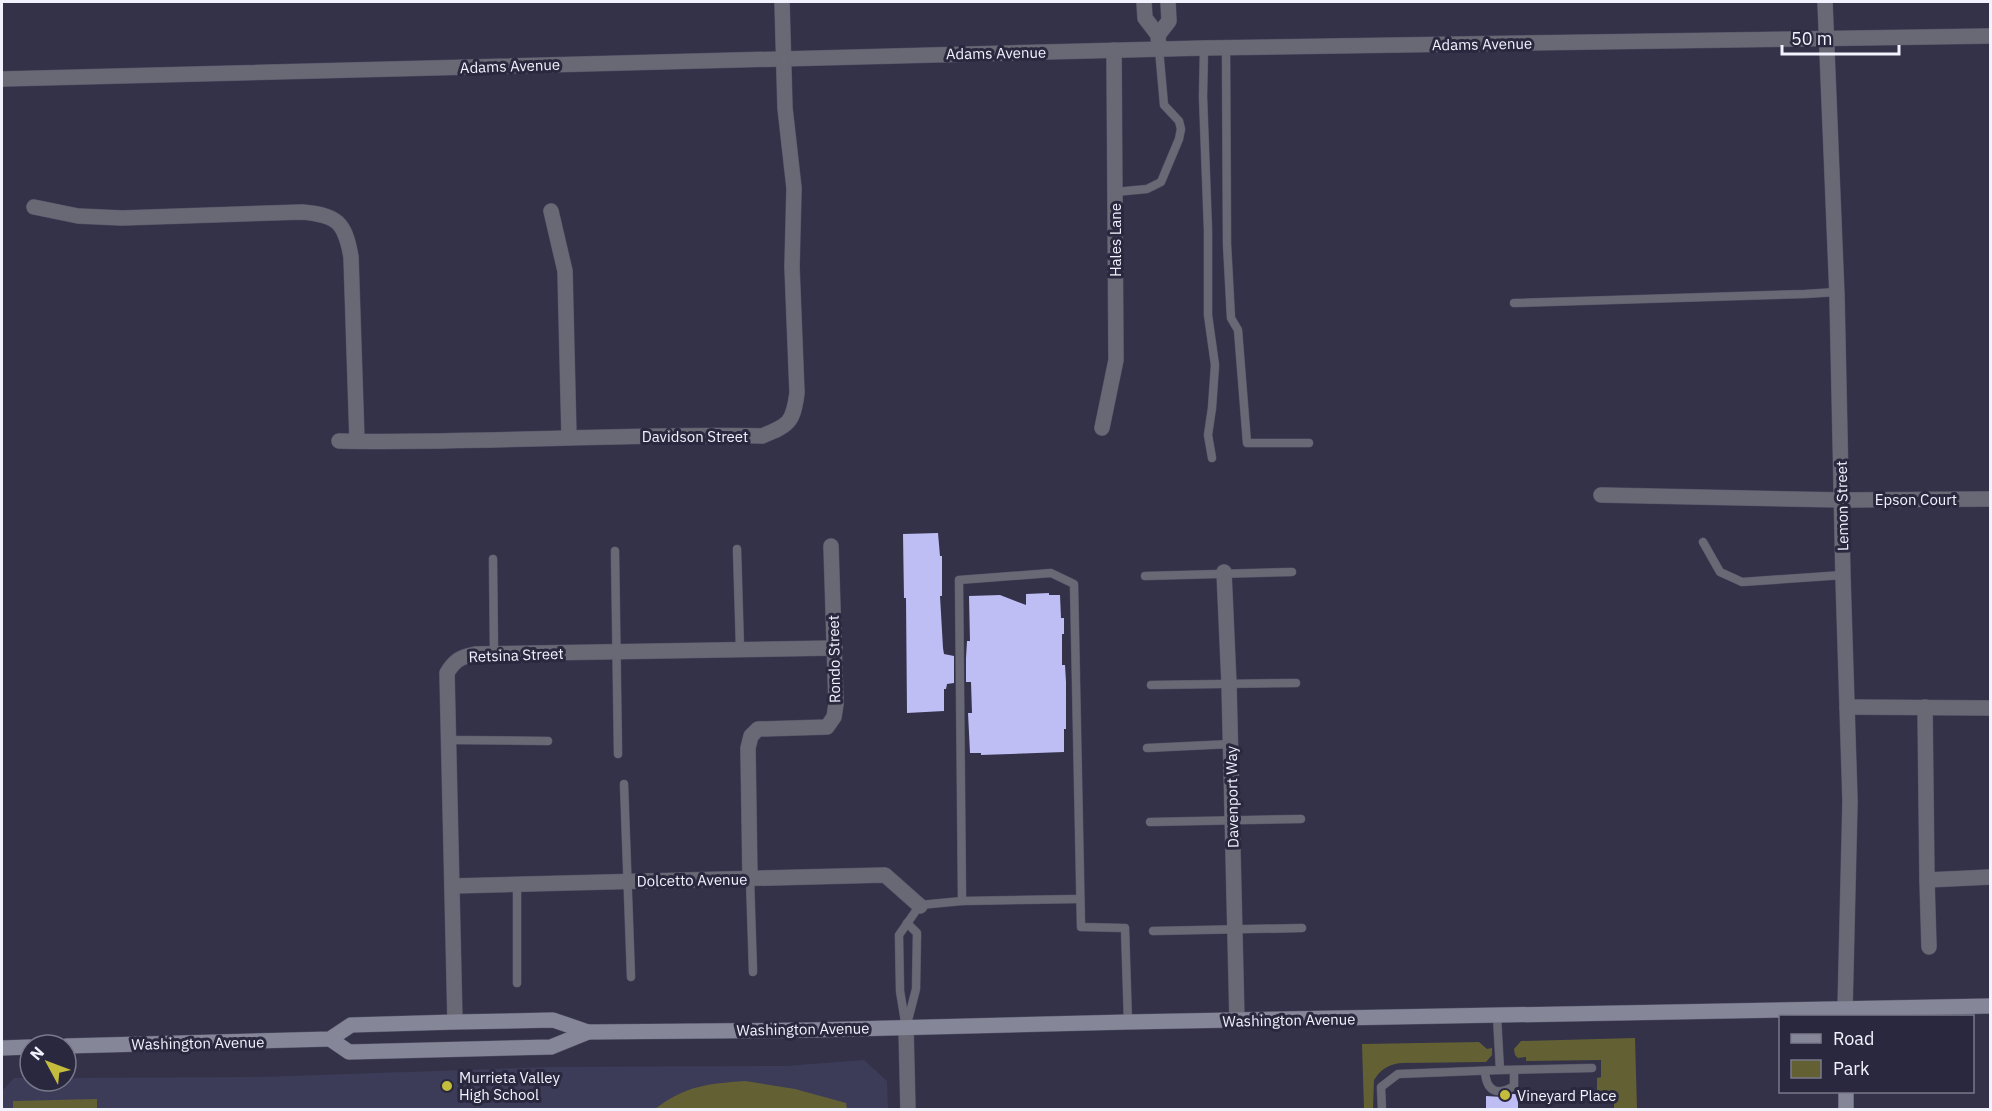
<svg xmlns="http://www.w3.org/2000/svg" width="1992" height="1111" font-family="'IBM Plex Sans',sans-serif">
  <rect width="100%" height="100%" fill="#333249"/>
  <path fill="#3d3c58" d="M864,1060L887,1081L888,1109L2,1110V1091L14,1078H30V1081H66V1078L259,1077L552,1067L786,1066Z"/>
  <g fill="#636134">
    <path d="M1635,1038L1637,1109H1614V1100L1610,1093L1597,1090V1078L1601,1077V1060L1526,1061V1057L1518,1058L1515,1055L1514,1049L1521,1041Z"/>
    <path d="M1479,1042L1487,1049L1492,1048V1055L1486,1062L1402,1063C1389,1064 1381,1069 1374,1080L1373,1109H1364L1362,1044Z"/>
    <path d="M745,1081L795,1089L846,1103L847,1109H655C687,1085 707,1084 745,1081Z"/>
    <path d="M97,1099V1109H13V1101Z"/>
  </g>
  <g fill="#bebdf4">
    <path d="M938,533L940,556H942V596H940L943,648L944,654L954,656V683L947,684L946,689H944V711L907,713L906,598H904L903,534Z"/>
    <path d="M1049,593V595H1060L1061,618H1064V634H1062V665H1065L1066,682V729H1064V752L981,755V753H970L968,713H972L971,682H966V658L967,641H970L969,596L1000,595L1026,605V594Z"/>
    <path d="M1513,1094H1518V1110H1486V1096L1502,1097Z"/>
  </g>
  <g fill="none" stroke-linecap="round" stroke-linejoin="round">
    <defs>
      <g id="lane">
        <path d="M1226,47L1227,244L1231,318L1238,330L1247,443H1309"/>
        <path d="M1204,48L1203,97L1208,230V315L1215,365L1212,408L1208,435L1212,458"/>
        <path d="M1115,192L1147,189L1161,182L1179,139L1181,129L1179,121L1164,105L1159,49"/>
        <path d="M1514,303L1805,294L1837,292"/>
        <path d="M1703,542L1720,572L1742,582L1843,575"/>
        <path d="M737,549L740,649"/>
        <path d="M615,551L618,754"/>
        <path d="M493,559L494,654"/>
        <path d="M1145,576L1292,572"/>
        <path d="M1151,685L1296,683"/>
        <path d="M449,740L548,741"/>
        <path d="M1147,748L1231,744"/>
        <path d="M624,784L631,977"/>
        <path d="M1150,822L1301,819"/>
        <path d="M750,879L753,972"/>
        <path d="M962,901L959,580L1051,573L1074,584L1081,927L1125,928L1128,1022"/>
        <path d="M907,923L917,933L916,989L907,1024"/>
        <path d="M1153,931L1302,928"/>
        <path d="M517,983V884"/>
        <path d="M906,1028L900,991L899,935L920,905L962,901L1080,899"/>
        <path d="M1500,1070L1592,1068"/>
        <path d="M1485,1071C1486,1090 1496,1097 1514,1086V1070"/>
        <path d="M1382,1110L1381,1087L1398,1074L1500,1070L1497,1017"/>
      </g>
      <g id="street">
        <path d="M1144,2L1145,18L1158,35L1159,49"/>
        <path d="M1825,2L1837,296L1843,578L1850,801L1845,1010"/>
        <path d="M1158,35L1169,21L1168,2"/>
        <path d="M2,79L1204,48L1990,36"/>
        <path d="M34,207L78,216L122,218L302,212C337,215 345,222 351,257L357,441"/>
        <path d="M551,211L565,271L569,437"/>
        <path d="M1102,428L1116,360L1114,50"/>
        <path d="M339,441C480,444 621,433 762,436C789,425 793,423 797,393L792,267L794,188L785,108L782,2"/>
        <path d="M1601,495L1842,500L1990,499"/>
        <path d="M1224,572L1229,684L1237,1021"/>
        <path d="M1847,707L1990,708"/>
        <path d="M1925,707L1927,880L1990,877"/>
        <path d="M750,879L748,748L751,736L758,729L827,727L834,717L836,704L831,546"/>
        <path d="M1927,880L1929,947"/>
        <path d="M452,886L885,875L920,906"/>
        <path d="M455,1022L447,673C454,661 460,657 475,654L835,648"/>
        <path d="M906,1028L908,1110"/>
      </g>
      <g id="secondary">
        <path d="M330,1039L349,1052L551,1047L588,1032"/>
        <path d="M66,1046L330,1039L351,1025L455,1022L553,1020L588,1032L812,1030L1128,1022L1990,1006"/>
        <path d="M2,1048L30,1047"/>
        <path d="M1846,1092V1110"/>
      </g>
    </defs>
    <use href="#lane" stroke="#525166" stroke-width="9"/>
    <use href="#street" stroke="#525166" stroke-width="16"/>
    <use href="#secondary" stroke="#525166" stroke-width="16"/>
    <use href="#lane" stroke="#696975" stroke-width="8"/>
    <use href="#street" stroke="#696975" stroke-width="15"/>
    <use href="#secondary" stroke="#868699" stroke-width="15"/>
  </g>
  <g fill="#c4bc3d" stroke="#29283e" stroke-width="2">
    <circle cx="447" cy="1086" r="6"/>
    <circle cx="1505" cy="1095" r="6"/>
  </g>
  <g text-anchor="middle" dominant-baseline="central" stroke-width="6" stroke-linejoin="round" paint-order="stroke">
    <g font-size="15" fill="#f2f2fe" stroke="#29283e">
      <text transform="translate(1482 44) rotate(-1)">Adams Avenue</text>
      <text transform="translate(996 53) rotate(-1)">Adams Avenue</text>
      <text transform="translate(510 66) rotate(-2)">Adams Avenue</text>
      <text transform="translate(1115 240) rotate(-90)">Hales Lane</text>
      <text x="695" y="436">Davidson Street</text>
      <text x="1916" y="499">Epson Court</text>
      <text transform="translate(1842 506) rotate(-91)">Lemon Street</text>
      <text transform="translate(516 655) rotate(-2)">Retsina Street</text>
      <text transform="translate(834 659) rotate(-91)">Rondo Street</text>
      <text transform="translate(1232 797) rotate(-91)">Davenport Way</text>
      <text transform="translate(692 880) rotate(-1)">Dolcetto Avenue</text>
      <text transform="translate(1289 1020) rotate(-1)">Washington Avenue</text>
      <text transform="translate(803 1029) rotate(-1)">Washington Avenue</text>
      <text transform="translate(198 1043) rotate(-1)">Washington Avenue</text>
    </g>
    <g font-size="15" fill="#f2f2fe" stroke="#29283e" text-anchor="start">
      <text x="459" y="1077">Murrieta Valley<tspan x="459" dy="17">High School</tspan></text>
      <text x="1517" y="1095">Vineyard Place</text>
    </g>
  </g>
  <rect width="1992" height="1111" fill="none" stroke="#f2f2fe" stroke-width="6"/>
  <rect x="1779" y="1015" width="195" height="78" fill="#29283e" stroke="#79798b" stroke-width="1.5"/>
  <rect x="1791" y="1034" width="30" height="9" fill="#868699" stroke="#79798b" stroke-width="1.5"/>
  <text x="1833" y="1045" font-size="18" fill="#f2f2fe">Road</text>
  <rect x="1791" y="1060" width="30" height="18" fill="#636134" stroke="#79798b" stroke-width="1.5"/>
  <text x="1833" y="1075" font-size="18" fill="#f2f2fe">Park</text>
  <g transform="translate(48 1063) rotate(311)"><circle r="28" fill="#29283e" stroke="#79798b" stroke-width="1.5"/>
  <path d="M0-4.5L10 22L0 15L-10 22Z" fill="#c4bc3d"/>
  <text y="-9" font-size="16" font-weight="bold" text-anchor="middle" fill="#f2f2fe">N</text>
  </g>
  <path d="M1782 45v9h117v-9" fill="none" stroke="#f2f2fe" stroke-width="3"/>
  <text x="1791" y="45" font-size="18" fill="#f2f2fe" stroke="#29283e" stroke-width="4.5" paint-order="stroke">50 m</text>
</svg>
